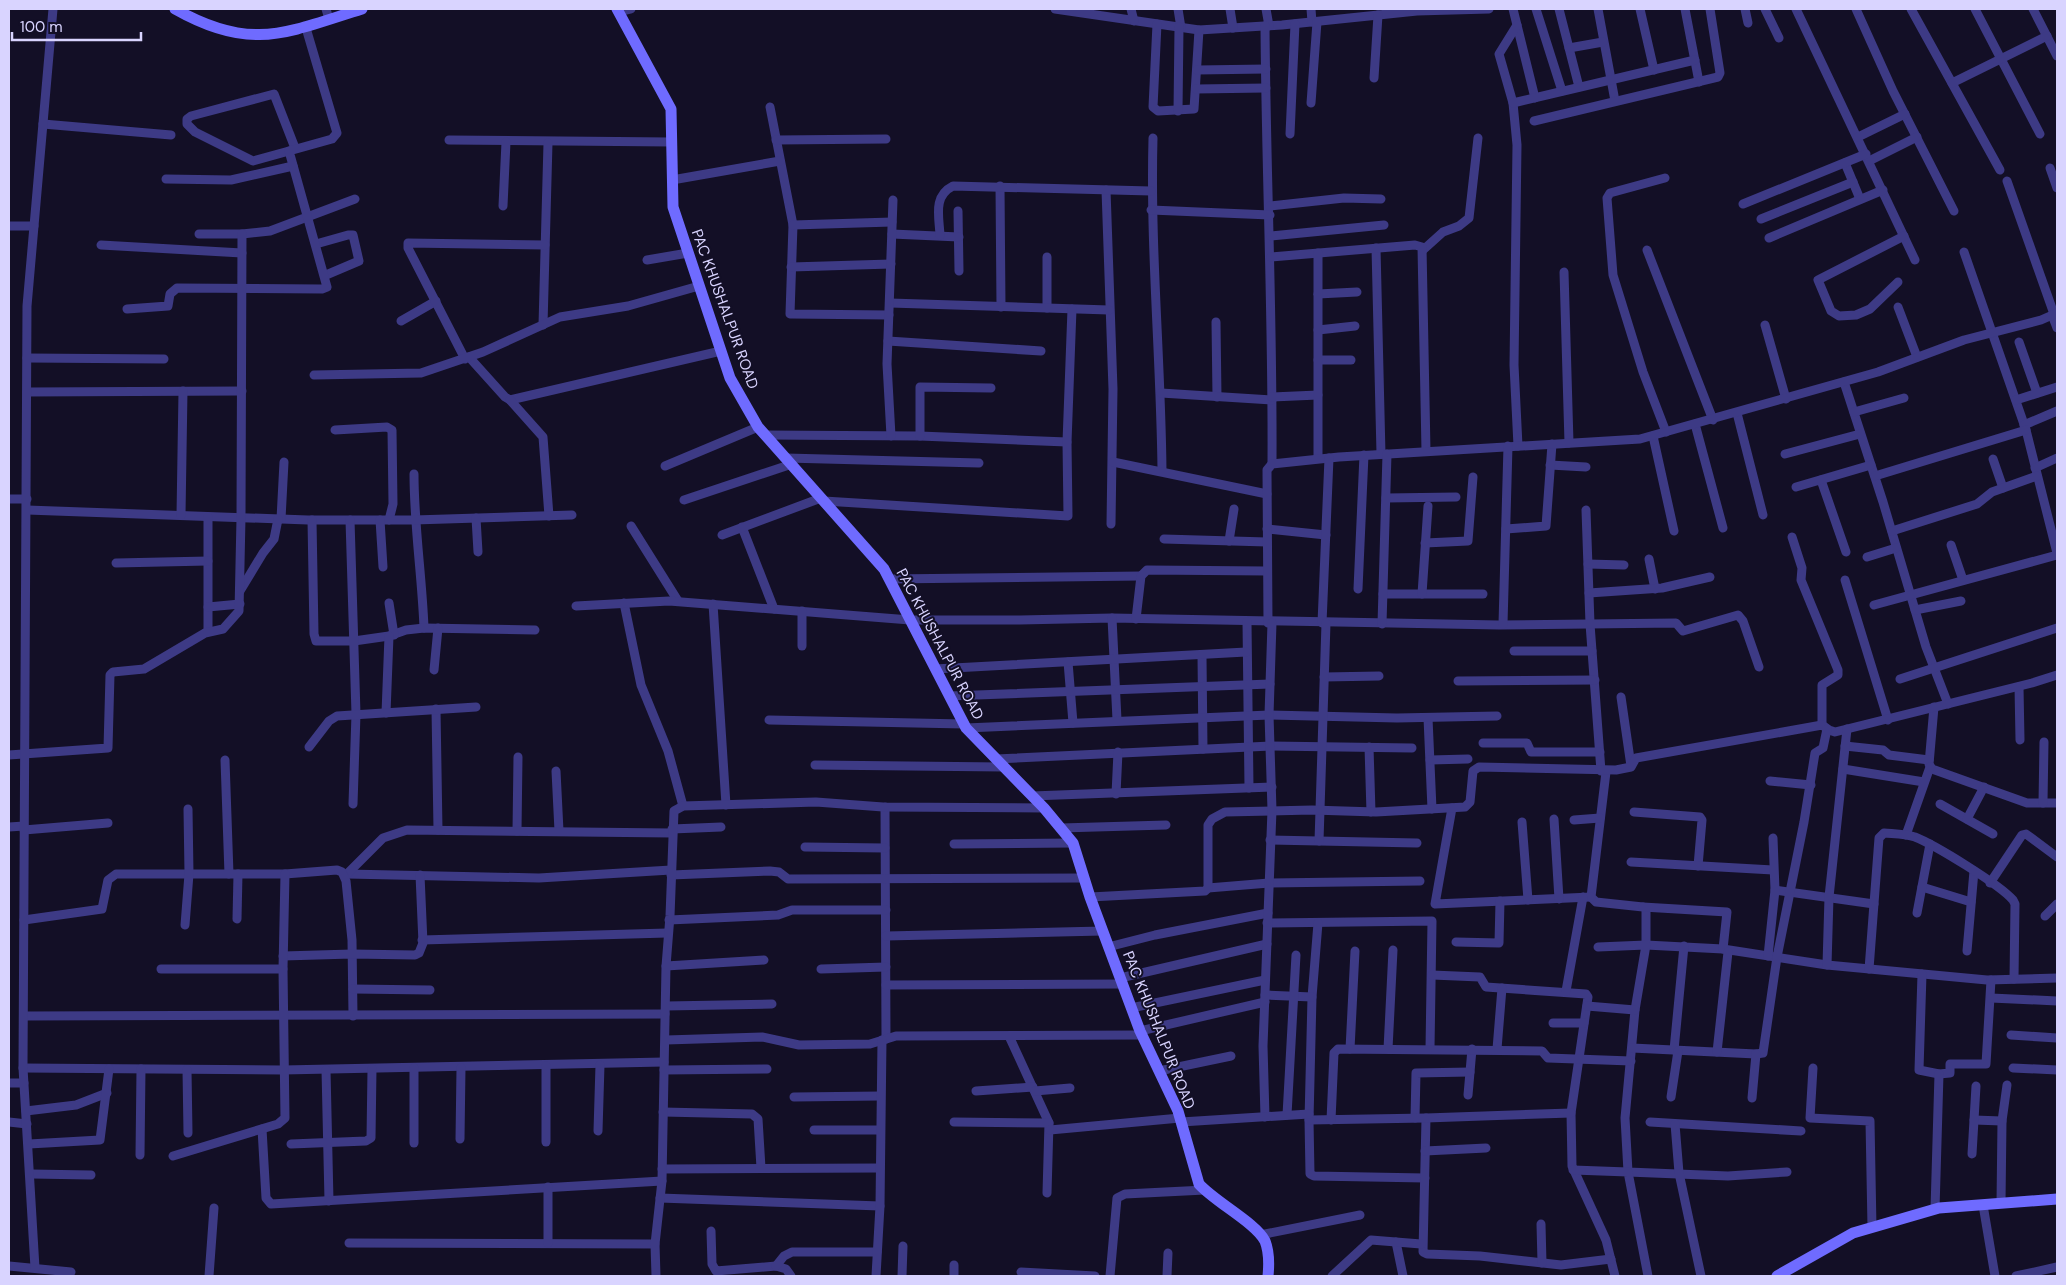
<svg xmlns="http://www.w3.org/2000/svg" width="2066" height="1285" font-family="'DM Sans',sans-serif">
  <rect width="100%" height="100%" fill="#130f26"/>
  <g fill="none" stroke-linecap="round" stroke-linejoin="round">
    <g stroke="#3d3a85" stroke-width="9">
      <path d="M326,9L329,19"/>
      <path d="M1055,9L1199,30L1282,25L1417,11L1489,9"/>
      <path d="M1131,9L1134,21"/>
      <path d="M1178,9L1181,28"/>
      <path d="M1230,9L1233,28"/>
      <path d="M1266,9L1269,26"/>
      <path d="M1311,9L1312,22"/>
      <path d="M1513,9L1535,98"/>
      <path d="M1536,9L1562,91"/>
      <path d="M1559,9L1579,87"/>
      <path d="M1598,9L1615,101"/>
      <path d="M1640,9L1654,70"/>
      <path d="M1685,9L1699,82"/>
      <path d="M1745,9L1748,23"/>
      <path d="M1765,9L1779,38"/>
      <path d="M1796,9L1915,260"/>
      <path d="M1856,9L1893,91L1954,211"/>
      <path d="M1911,9L2000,170"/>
      <path d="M1975,9L2040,134"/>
      <path d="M2033,9L2057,56"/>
      <path d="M619,12L631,9"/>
      <path d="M1157,24L1153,107L1158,111L1194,109L1199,30"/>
      <path d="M1517,25L1499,54L1513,103L1517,145L1514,365L1518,446"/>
      <path d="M1265,26C1266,172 1273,318 1272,464"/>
      <path d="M1569,48L1603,42"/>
      <path d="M1197,70L1266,69"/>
      <path d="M1374,78L1378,15"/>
      <path d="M1952,83L2047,36"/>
      <path d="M1196,89L1266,88"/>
      <path d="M1311,103L1317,22"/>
      <path d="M1513,103L1695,60"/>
      <path d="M770,107L793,225L790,314L889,315"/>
      <path d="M1178,111L1179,27"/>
      <path d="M1534,121L1718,77L1720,73L1710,9"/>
      <path d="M43,124L171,135"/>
      <path d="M1290,134L1295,24"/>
      <path d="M1858,137L1905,114"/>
      <path d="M1153,138C1150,250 1161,360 1162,471"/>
      <path d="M449,140L671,142"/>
      <path d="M776,140L886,139"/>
      <path d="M289,151L253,161L195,132L187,124V119L191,116L274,94L295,148"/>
      <path d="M1869,161L1917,137"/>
      <path d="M1845,163L1860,199"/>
      <path d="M2050,168L2057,188"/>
      <path d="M1665,178L1610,193L1607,198L1613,275L1643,372L1666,432"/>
      <path d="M166,179L231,180L293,166"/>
      <path d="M672,180L780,161"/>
      <path d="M2007,181L2054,314"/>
      <path d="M1000,186L1001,307"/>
      <path d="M1106,190L1113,389L1111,524"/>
      <path d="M1743,204L1866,154"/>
      <path d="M503,206L506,142"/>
      <path d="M1270,206L1344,198L1381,199"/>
      <path d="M1151,210L1270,215"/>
      <path d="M958,211L959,271"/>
      <path d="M1761,219L1853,182"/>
      <path d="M793,225L892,222"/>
      <path d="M9,226H34"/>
      <path d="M199,234H242L270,231L355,199"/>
      <path d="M892,234L959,237"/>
      <path d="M940,235C939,216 933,196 953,186L1151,191"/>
      <path d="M1271,236L1384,225"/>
      <path d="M1769,238L1883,190"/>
      <path d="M316,244L348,235H353L359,261L326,275"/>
      <path d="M101,245L242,253"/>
      <path d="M1376,248L1381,454"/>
      <path d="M1423,250L1443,232L1459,226L1469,218L1478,138"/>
      <path d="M1647,250L1713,420"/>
      <path d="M1964,252L2026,430L2057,553"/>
      <path d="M1047,257V308"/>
      <path d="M1271,257L1415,245L1422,247L1426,451"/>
      <path d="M647,260L688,253"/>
      <path d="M791,267L891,264"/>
      <path d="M1564,272L1569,443"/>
      <path d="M1898,282L1870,309L1856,315L1839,316L1831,311L1818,280L1904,236"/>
      <path d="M1318,294L1357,292"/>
      <path d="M890,303L1109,310"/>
      <path d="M1898,307L1917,357"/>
      <path d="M127,309L168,306L170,294L177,288L322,289L327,287L289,151L332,139L337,133L306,28"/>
      <path d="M2052,315L2057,328"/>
      <path d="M401,321L436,301"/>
      <path d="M1216,322L1217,397"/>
      <path d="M543,325L548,143"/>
      <path d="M1765,325L1786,399"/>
      <path d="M1318,330L1355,326"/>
      <path d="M888,341L1041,351"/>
      <path d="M2019,342L2037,393"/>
      <path d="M469,357L505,397L510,400L721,351"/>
      <path d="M27,358L164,359"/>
      <path d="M465,359L408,248V243L545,245"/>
      <path d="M1318,360H1351"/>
      <path d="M314,375L421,373L483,352L560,317L628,306L699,286"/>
      <path d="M1844,382L1883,502L1926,647L1948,704"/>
      <path d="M27,392L242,391"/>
      <path d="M1161,393L1272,400"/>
      <path d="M1272,397L1318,395"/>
      <path d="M510,400L543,437L549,516"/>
      <path d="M2016,400L2057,387"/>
      <path d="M1854,412L1904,398"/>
      <path d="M1737,413L1763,515"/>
      <path d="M1695,424L1723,528"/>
      <path d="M2024,425L2057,411"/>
      <path d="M335,430L387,427L392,430L393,504L389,520"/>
      <path d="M765,435L920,436L1067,442"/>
      <path d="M891,436L887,364L893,200"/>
      <path d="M920,436V387L991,388"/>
      <path d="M1653,436L1674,531"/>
      <path d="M1785,454L1860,434"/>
      <path d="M786,458L979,463"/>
      <path d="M1318,458V253"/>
      <path d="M1993,459L2003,488"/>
      <path d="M1113,462L1267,494"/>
      <path d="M1550,465L1586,467"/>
      <path d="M665,466L758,427"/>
      <path d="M2035,468L2057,458"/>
      <path d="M414,474C414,526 422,576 424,628"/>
      <path d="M1875,476L2026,430"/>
      <path d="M1821,480L1846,552"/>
      <path d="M1796,487L1871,465"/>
      <path d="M1386,498L1456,497"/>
      <path d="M9,499H27"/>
      <path d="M684,500L792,464"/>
      <path d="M824,501L1068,516L1067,442L1072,309"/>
      <path d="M27,510L308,520H414L572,515"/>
      <path d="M1586,510L1590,624L1601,771"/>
      <path d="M181,515L183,391"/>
      <path d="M208,517V631"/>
      <path d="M476,518L478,552"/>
      <path d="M281,519L284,462"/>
      <path d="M312,520L314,634L316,641H354L389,636L406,630L424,628L535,630"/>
      <path d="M350,520L356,714L353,804"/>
      <path d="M380,520L383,567"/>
      <path d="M631,526L678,601"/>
      <path d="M742,527L774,609"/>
      <path d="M1267,529L1326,535"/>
      <path d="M1506,529L1546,526L1552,444"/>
      <path d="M1892,531L1977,504L1992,492L2037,476"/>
      <path d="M722,535L821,498"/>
      <path d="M1792,537L1802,568L1801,580L1838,670V675L1822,685V725"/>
      <path d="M1164,539L1267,542"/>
      <path d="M1229,541L1234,509"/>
      <path d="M1425,543L1468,541L1473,477"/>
      <path d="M1951,545L1963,580"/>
      <path d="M1867,557L1896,548"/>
      <path d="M1649,559L1655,589"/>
      <path d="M116,563L208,561"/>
      <path d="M1588,564L1624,565"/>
      <path d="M889,579L1141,576"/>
      <path d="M1845,580L1888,720"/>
      <path d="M1358,589L1364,455"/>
      <path d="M240,591L263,553L274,539L278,519"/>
      <path d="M1589,593L1662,588L1710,577"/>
      <path d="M1383,594H1483"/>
      <path d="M1422,594L1428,506"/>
      <path d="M389,603L394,635"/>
      <path d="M624,603L641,685L668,751L683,806"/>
      <path d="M713,604L726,805"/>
      <path d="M1874,605L2057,555"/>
      <path d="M576,606L669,601L910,620H1020L1112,618L1499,625L1676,623L1683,631L1738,615L1743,621L1759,667"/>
      <path d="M208,607L240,604"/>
      <path d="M1915,610L1961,601"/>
      <path d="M802,611V646"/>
      <path d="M1112,618L1117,720"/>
      <path d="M1136,619L1141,576L1147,570L1267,571"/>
      <path d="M1247,622L1249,788"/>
      <path d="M1268,623L1267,470L1272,464L1339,457L1640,439L1878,372L1964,340L2041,320L2057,313"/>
      <path d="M1322,623L1329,458"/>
      <path d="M1382,624L1387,454"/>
      <path d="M1503,624L1508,446"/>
      <path d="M1514,651H1592"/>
      <path d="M1202,656L1203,749"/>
      <path d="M1068,662L1073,723"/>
      <path d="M935,669L1246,652"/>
      <path d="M434,670L438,628"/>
      <path d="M1324,677L1379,676"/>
      <path d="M1900,679L2057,628"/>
      <path d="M1458,681L1595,680"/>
      <path d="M2019,687L2020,740"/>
      <path d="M949,696L1270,684"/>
      <path d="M1621,697L1631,766"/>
      <path d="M1934,707L1929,764L1932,769L2027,803H2057"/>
      <path d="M436,709L438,830"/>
      <path d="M386,713L389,636"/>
      <path d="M1428,718L1432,809"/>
      <path d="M769,720L964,724"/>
      <path d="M966,728L1269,715L1397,718L1497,716"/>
      <path d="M1483,743H1527L1531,752H1600"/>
      <path d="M1845,746L1883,750L1889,755L1929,760"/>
      <path d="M309,747L329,721L337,716L476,707"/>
      <path d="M1369,747L1371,812"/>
      <path d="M9,755L108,748L110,675L113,672L144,669L205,633L223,629L239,611L241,518L242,234"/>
      <path d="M996,759L1271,746L1412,748"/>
      <path d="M225,760L229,874"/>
      <path d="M1430,760L1468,759"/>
      <path d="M815,765L1003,767"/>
      <path d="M1843,769L1924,782"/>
      <path d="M556,771L559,831"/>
      <path d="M1606,772L1591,897L1596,902L1643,907L1646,909V945L1723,949L1827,965L1987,980L2057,978"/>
      <path d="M1770,781L1811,785"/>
      <path d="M1116,794L1118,752"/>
      <path d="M1032,796L1272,787"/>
      <path d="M2043,803L2044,742"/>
      <path d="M1940,804L1993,834"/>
      <path d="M885,807L886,1039"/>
      <path d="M1452,808L1435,904L1591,897"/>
      <path d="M1634,812L1700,817L1702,820L1698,866"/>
      <path d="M1554,819L1559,899"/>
      <path d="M1967,819L1984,787"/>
      <path d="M1574,820L1600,818"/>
      <path d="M1522,822L1528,900"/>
      <path d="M9,827L24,826"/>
      <path d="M1061,828L1166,825"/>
      <path d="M672,829L721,827"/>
      <path d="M24,830L108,823"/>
      <path d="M517,831L518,757"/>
      <path d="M1906,835L1930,767"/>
      <path d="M1270,840L1417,843"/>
      <path d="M1319,841L1326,623"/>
      <path d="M954,844L1073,843"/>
      <path d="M805,847L885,848"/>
      <path d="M1631,862L1773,870"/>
      <path d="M347,874L539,878L671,870"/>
      <path d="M671,875L770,871L779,872L788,879L1084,878"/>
      <path d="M345,876L383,838L407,830L672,833"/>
      <path d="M1990,883L2022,835L2026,834L2057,857"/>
      <path d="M1922,887L1971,902"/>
      <path d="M1208,888L1269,883L1420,881"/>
      <path d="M1775,890L1874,904"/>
      <path d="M1090,897L1205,891L1208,888V825L1212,819L1225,812L1312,810L1376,812L1465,807L1470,802L1473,771L1479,767L1616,770L1631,767L1636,758L1822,725L1829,730L1835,732L2032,683L2057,675"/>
      <path d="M1643,907L1727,912L1723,949"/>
      <path d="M1917,913L1930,844"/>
      <path d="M2045,916L2057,904"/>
      <path d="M237,919L238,874"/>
      <path d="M24,920L102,909L108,880L116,874H285L337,870L342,872L346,881L352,940L353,1016"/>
      <path d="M669,920L778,915L792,910H886"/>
      <path d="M1267,923L1432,921L1430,1049"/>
      <path d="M1318,923L1312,997L1309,1120L1310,1174L1314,1176L1425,1178"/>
      <path d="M185,925L189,874L188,809"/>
      <path d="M886,936L1103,931"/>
      <path d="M422,940L667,933"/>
      <path d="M1456,942L1499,943L1500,901"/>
      <path d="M1108,947L1155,935L1268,913"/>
      <path d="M1598,947L1646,945L1635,1010L1625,1118L1628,1172L1728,1176L1787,1172"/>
      <path d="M1967,951L1974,871"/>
      <path d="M283,956L352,954L415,955L419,953L423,943L420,875"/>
      <path d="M1768,956L1775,890L1773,838"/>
      <path d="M1827,965L1829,897L1847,729"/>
      <path d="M666,966L764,960"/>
      <path d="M161,969H283"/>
      <path d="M821,969L886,967"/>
      <path d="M1869,969L1879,838L1884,833C1895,834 1905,834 1915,837C1935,845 1999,884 2013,900L2015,904L2014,979"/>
      <path d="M1922,974L1919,1070L1939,1074L1950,1073V1064H1986L1991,980"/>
      <path d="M1432,975L1480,977L1486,987L1586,994L1588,997L1571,1113L1572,1166L1606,1240L1615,1276"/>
      <path d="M1120,978L1267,944"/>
      <path d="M886,985L1123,984"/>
      <path d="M353,989L430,990"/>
      <path d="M1566,991L1583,897"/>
      <path d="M1265,995L1312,997"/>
      <path d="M1991,998L2057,1001"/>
      <path d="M666,1006L772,1004"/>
      <path d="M1587,1006L1635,1010"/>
      <path d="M1131,1008L1265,980"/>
      <path d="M24,1016L665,1014"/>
      <path d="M1553,1023H1584"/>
      <path d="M1140,1031L1265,1002"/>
      <path d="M2011,1035L2057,1038"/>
      <path d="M1009,1036L1049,1123L1047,1193"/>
      <path d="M666,1040L762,1037L799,1045L870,1044L896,1036L1142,1035"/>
      <path d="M1632,1048L1756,1054L1763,1053L1777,957L1804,822L1815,753L1823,748L1827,729"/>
      <path d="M1350,1049L1355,951"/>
      <path d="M1388,1049L1393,950"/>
      <path d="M1497,1049L1502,988"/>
      <path d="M1674,1050L1684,946"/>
      <path d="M1717,1052L1728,952"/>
      <path d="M23,1068L283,1070L664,1062"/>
      <path d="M414,1068V1143"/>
      <path d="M1813,1068L1810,1118L1870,1121L1872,1228"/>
      <path d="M2013,1068L2057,1070"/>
      <path d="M187,1070L188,1133"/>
      <path d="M326,1070L329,1201"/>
      <path d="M664,1070L767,1069"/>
      <path d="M1159,1071L1231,1056"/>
      <path d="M9,1083H24"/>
      <path d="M976,1091L1033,1087"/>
      <path d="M1035,1091L1070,1088"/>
      <path d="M1468,1095L1472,1049"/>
      <path d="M794,1097L880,1096"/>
      <path d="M1671,1097L1678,1051"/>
      <path d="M1752,1098L1756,1054"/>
      <path d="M26,1111L76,1105L107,1093"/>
      <path d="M663,1112L752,1114L758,1119L761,1168"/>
      <path d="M1287,1115L1296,955"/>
      <path d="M1265,1117L1263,1046L1272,810L1269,715L1272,623"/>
      <path d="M1415,1118L1416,1073L1470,1072"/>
      <path d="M1426,1118L1423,1252L1427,1254L1480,1256L1561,1265L1611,1259"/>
      <path d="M1309,1120L1426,1118L1571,1113"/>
      <path d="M1331,1120L1334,1053L1338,1049L1542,1051L1548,1058L1631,1061"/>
      <path d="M1974,1120L2002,1121"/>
      <path d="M9,1122L27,1124"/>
      <path d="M954,1122L1049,1123"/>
      <path d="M1181,1122L1309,1114"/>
      <path d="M1650,1122L1801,1131"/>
      <path d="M1675,1124L1679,1173L1701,1276"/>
      <path d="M262,1129L266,1198L271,1204L662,1181"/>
      <path d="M814,1130H879"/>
      <path d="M1050,1130L1180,1118"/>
      <path d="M598,1131L600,1065"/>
      <path d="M460,1139L461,1068"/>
      <path d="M546,1142V1066"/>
      <path d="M29,1144L100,1140L109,1069"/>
      <path d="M291,1144L366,1141L371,1138L372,1069"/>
      <path d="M1425,1151L1486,1148"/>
      <path d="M1972,1154L1976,1086"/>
      <path d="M140,1155L141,1069"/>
      <path d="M173,1156L278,1124L285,1118L283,969L285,874"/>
      <path d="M662,1169L880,1168"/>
      <path d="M1573,1170L1628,1172L1648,1276"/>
      <path d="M31,1174L91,1175"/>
      <path d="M660,1198L880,1206"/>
      <path d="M2001,1203L2002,1121L2007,1085"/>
      <path d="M1983,1205L1995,1276"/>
      <path d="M1935,1209L1939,1074"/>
      <path d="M1541,1224L1542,1263"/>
      <path d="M711,1231L712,1264L716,1271L776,1266L786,1269L791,1276"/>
      <path d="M1260,1235L1360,1215"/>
      <path d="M1396,1242L1403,1276"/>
      <path d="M349,1243L655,1244"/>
      <path d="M548,1243V1187"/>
      <path d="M9,1266L71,1272"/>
      <path d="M776,1266L784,1256L792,1252H877"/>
      <path d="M35,1268L23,1068L27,306L53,9"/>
      <path d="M1021,1272L1095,1276"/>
      <path d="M209,1276L214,1208"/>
      <path d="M656,1276L655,1244L662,1181L666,966L670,916L674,811L683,806L816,802L883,807L1044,808"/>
      <path d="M876,1276L880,1206L882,1040"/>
      <path d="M902,1276L903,1246"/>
      <path d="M954,1276V1265"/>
      <path d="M1110,1276L1117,1198L1125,1194L1205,1190"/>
      <path d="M1167,1276L1168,1253"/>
      <path d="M1332,1276L1371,1240L1421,1244"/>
      <path d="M2016,1276L2057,1267"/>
    </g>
    <g stroke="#6f6bff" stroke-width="11">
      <path d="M175,9C251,52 285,33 362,9"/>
      <path d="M617,9L671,109L673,207L730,378L758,427L884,569L966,728L1044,808L1073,843L1090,897L1140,1031L1178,1111L1199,1184C1215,1202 1256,1223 1265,1241C1269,1251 1269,1266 1268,1276"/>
      <path d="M1777,1276L1853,1233L1939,1208L2057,1199"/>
    </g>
  </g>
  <g text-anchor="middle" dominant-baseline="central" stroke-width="4" stroke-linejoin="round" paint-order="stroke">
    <g font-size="15" fill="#d9d4ff" stroke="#130f26">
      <text transform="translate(725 309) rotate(70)">PAC KHUSHALPUR ROAD</text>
      <text transform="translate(940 644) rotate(62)">PAC KHUSHALPUR ROAD</text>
      <text transform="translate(1159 1030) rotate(68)">PAC KHUSHALPUR ROAD</text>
    </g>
  </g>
  <rect width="2066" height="1285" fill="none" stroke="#d9d4ff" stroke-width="20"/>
  <path d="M12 32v8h129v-8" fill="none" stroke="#d9d4ff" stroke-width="2.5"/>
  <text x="20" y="32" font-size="15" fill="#d9d4ff" stroke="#130f26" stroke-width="4" paint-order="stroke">100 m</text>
</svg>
